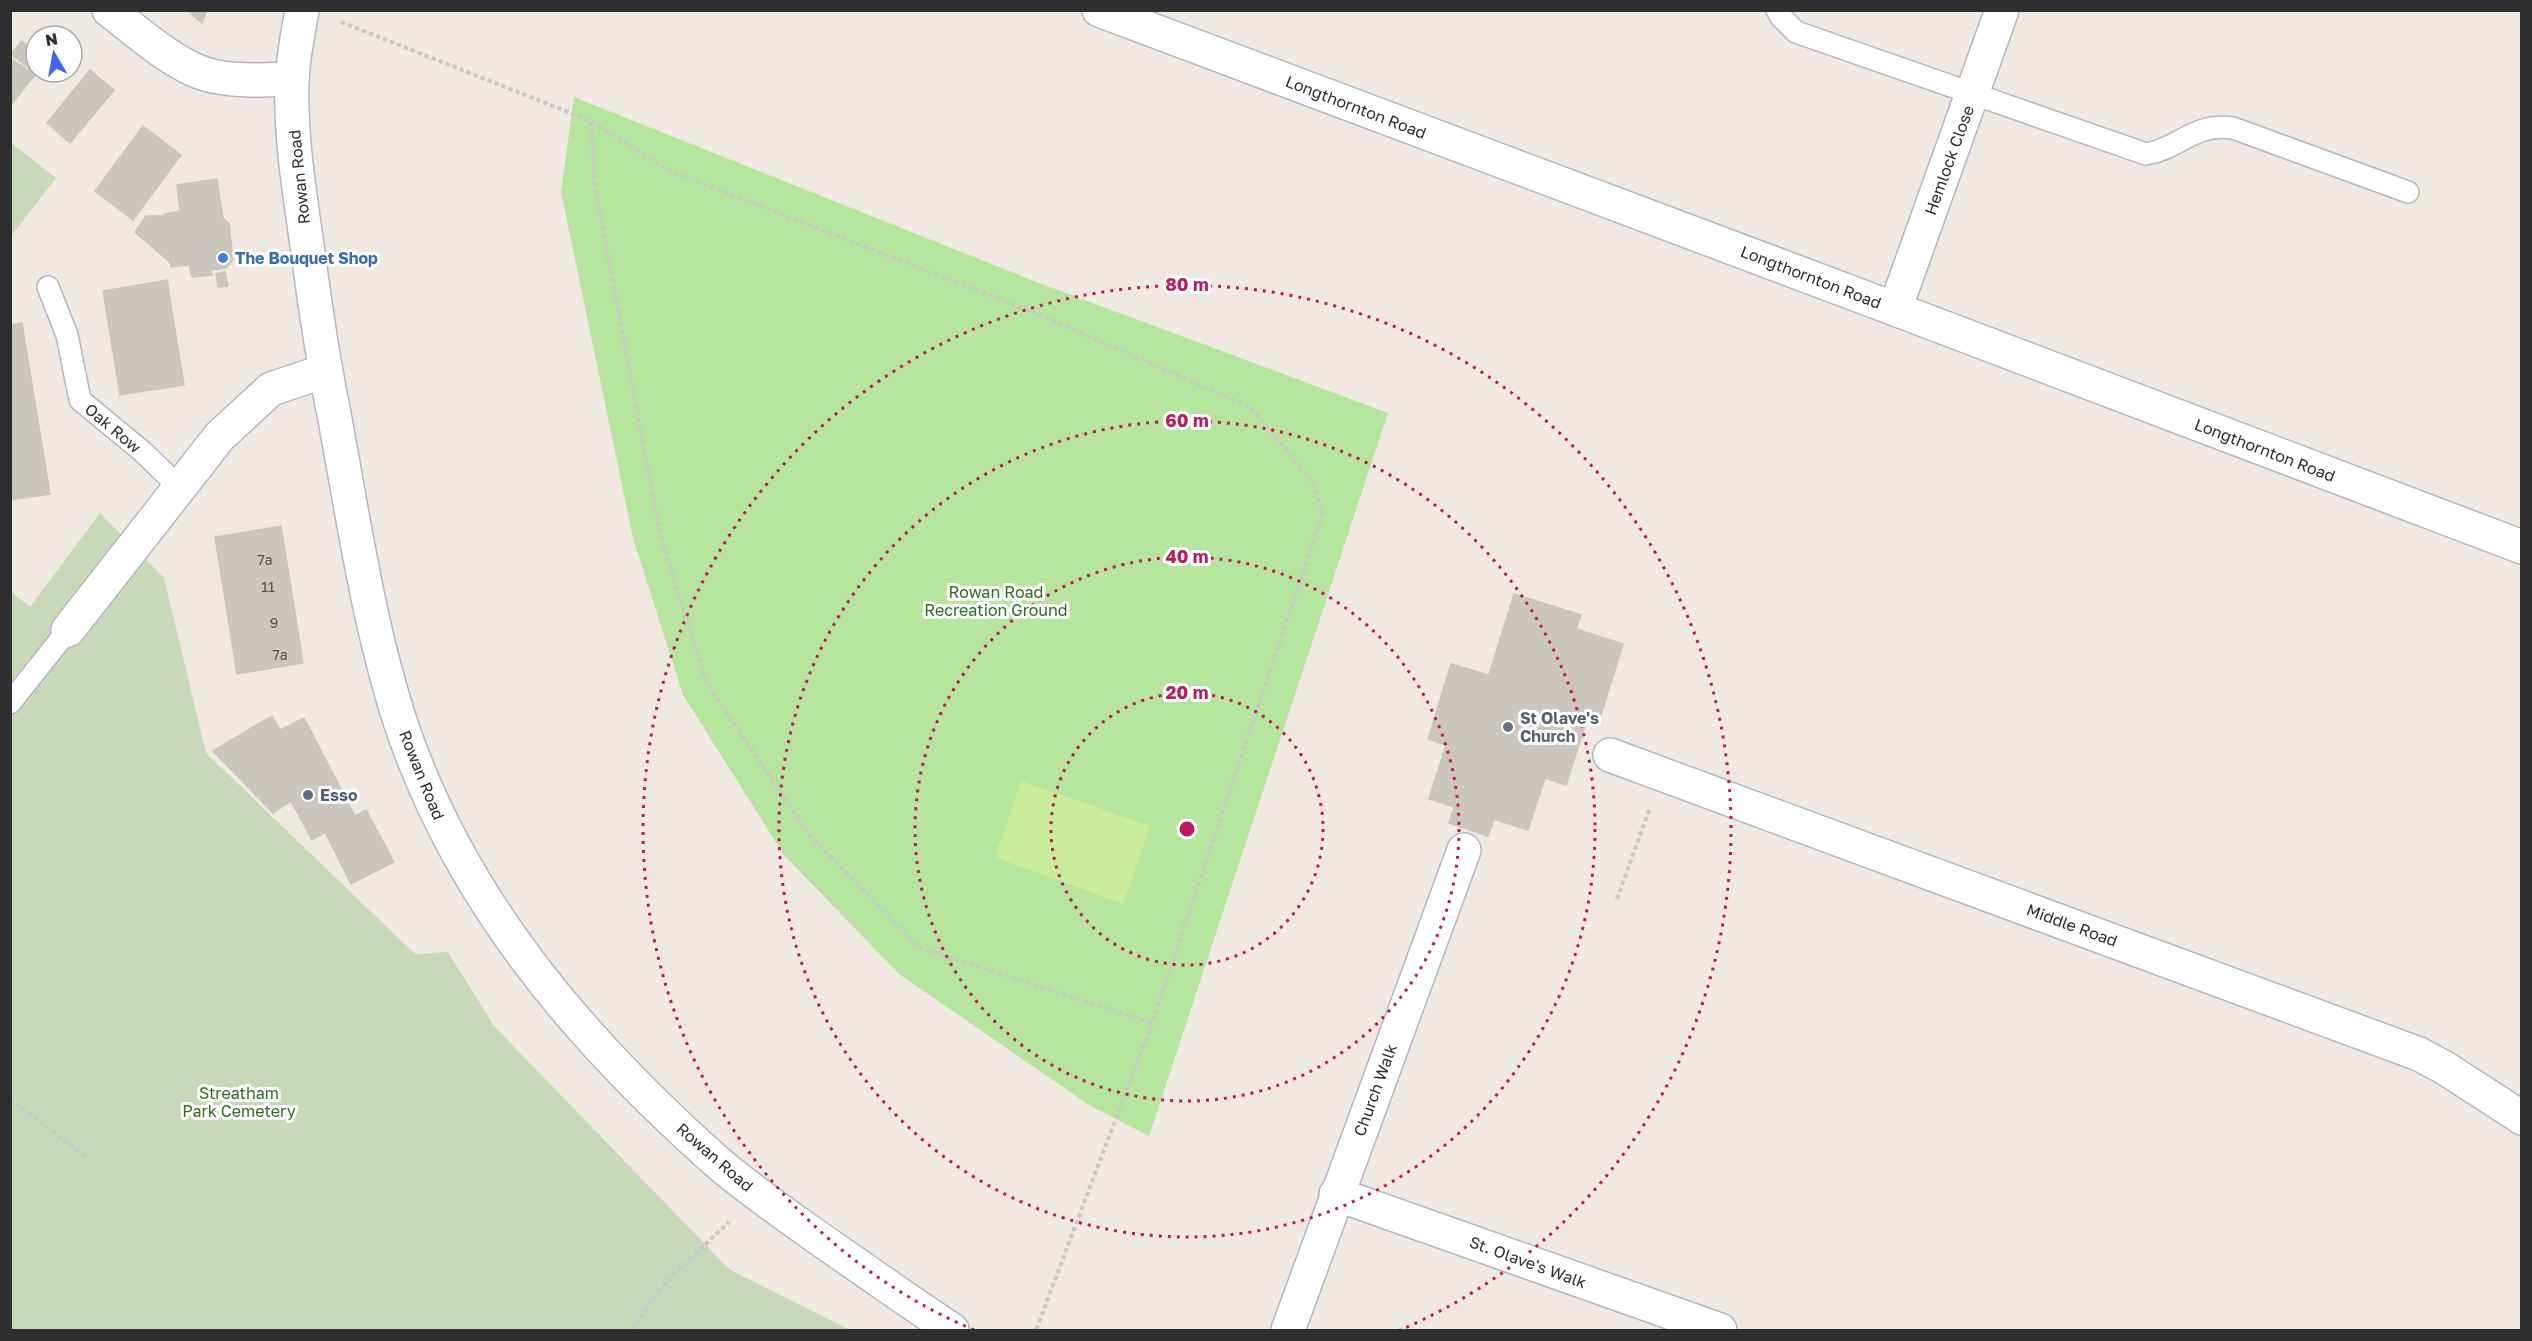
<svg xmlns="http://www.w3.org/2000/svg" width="2532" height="1341" font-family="'Golos Text',sans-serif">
  <rect width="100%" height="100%" fill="#efe9e1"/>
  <path fill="#b6e59e" d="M574,97L1039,283L1388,413L1149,1136L1089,1105L899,974L784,855L683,695L633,538L561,192Z"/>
  <g fill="#c8d9b8">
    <path d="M11,143L56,178L11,236H10Z"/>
    <path d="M100,513L164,578L206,753L415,954L448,952L494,1026L729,1269L850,1330H11L10,591L30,607Z"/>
  </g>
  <path fill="#c9ec9a" d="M1021,781L1150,826L1123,904L995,857Z"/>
  <g fill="#cbc7bf" stroke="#cbc5ba" stroke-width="1.5">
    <path d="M187,10H207L202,23Z"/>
    <path d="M22,41L36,53L35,73L11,54Z"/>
    <path d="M10,58L35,75L10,106Z"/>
    <path d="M90,70L114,90L70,143L47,123Z"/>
    <path d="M143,126L181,155L133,220L95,191Z"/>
    <path d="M217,179L223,218L229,223L233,259L226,268L211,270L212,275L192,277L189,265L171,267L164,214L180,211L177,185Z"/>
    <path d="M146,216H164L171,263L135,232Z"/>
    <path d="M225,272L228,286L218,287L216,274Z"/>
    <path d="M167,280L184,385L120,395L103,291Z"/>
    <path d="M22,323L50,494L10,500V325Z"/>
    <path d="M281,526L303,663L237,674L215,537Z"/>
    <path d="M1514,594L1581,615L1576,629L1623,644L1601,715L1590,711L1566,785L1545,778L1528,830L1494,819L1488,836L1449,823L1454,807L1429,799L1446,745L1428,739L1451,664L1489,675Z"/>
    <path d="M272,716L280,730L304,718L355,816L366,810L394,862L351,884L325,832L312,840L291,801L273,813L213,751Z"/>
  </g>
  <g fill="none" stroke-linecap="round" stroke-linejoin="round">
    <defs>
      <g id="lane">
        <path d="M1777,10L1781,17L1796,32L2146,154C2181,148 2192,123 2233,128L2408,192"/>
        <path d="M48,287L67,335L80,400L143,452L180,488"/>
        <path d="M10,703L68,630"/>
      </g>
      <g id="street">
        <path d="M109,10C135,30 174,65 205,74C232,82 264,80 292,79"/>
        <path d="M1099,10L1895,309L2522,547"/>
        <path d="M1895,309L2002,10"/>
        <path d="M68,630L220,436L271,389L325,371"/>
        <path d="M1610,755L2419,1054L2445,1068L2522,1118"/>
        <path d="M1336,1194L1720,1330"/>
        <path d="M1288,1330L1464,850"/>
      </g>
      <path id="secondary" d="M302,10C298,34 293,57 292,80C290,138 300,195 308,252C315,306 323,360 334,414C353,516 368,622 400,721C459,899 578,1038 716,1161C746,1187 778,1209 810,1232C857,1265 904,1298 952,1330"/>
    </defs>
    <use href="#lane" stroke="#b4b7c1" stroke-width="24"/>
    <use href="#street" stroke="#b4b7c1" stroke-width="36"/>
    <use href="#secondary" stroke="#b4b7c1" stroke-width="36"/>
    <g stroke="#c9c9c9" stroke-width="4" stroke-dasharray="4.5 3" stroke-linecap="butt">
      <path d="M341,22L591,121L668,170L1038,314L1250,407L1312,481L1323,513L1152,1023L1036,1330"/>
      <path d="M591,122L595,186L660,534L706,682L810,836L918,947L1152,1023"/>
      <path d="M1617,899L1649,810"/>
      <path d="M10,1099L86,1157"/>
      <path d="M633,1330L656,1294L672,1276L729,1222"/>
    </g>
    <use href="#lane" stroke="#fff" stroke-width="21"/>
    <use href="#street" stroke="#fff" stroke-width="33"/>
    <use href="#secondary" stroke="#fff" stroke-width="33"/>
  </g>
  <g fill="none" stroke="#c2185b" stroke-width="3" stroke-dasharray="3 6">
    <circle cx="1187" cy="829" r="136"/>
    <circle cx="1187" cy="829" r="272"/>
    <circle cx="1187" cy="829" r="408"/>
    <path d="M974 1330A544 544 0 1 1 1400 1330"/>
  </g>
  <circle fill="#3f7fe0" stroke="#fff" stroke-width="2" cx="223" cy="258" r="6"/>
  <circle fill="#6b7280" stroke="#fff" stroke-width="2" cx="1508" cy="727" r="6"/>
  <circle fill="#5c6f8a" stroke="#fff" stroke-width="2" cx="308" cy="795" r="6"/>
  <g text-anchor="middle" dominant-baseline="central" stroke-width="6" stroke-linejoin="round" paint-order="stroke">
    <g font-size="14" fill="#555452">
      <text x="265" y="559">7a</text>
      <text x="268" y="586">11</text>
      <text x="274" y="622">9</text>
      <text x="280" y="654">7a</text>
    </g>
    <g font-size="16" fill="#2e2e2e" stroke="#fff">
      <text transform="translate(1356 107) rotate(21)">Longthornton Road</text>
      <text transform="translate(1949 160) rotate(-70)">Hemlock Close</text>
      <text transform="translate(299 177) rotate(-96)">Rowan Road</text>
      <text transform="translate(1811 277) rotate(21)">Longthornton Road</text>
      <text transform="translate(113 428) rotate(40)">Oak Row</text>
      <text transform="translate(2265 450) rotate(21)">Longthornton Road</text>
      <text transform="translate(422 775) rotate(68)">Rowan Road</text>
      <text transform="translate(2072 925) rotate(20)">Middle Road</text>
      <text transform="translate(1375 1090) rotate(-70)">Church Walk</text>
      <text transform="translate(715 1157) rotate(41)">Rowan Road</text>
      <text transform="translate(1528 1262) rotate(20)">St. Olave's Walk</text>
    </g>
    <g font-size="16" font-weight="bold" fill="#366cbe" stroke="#fff" text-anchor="start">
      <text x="235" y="258">The Bouquet Shop</text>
    </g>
    <g font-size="16" fill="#2c6e1b" stroke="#fff">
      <text x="996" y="592">Rowan Road<tspan x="996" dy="18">Recreation Ground</tspan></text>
      <text x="239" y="1093">Streatham<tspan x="239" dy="18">Park Cemetery</tspan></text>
    </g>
    <g font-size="16" font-weight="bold" fill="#5b616d" stroke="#fff" text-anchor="start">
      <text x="1520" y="718">St Olave's<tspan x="1520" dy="18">Church</tspan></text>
    </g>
    <g font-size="16" font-weight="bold" fill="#4e5e75" stroke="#fff" text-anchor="start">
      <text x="320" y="795">Esso</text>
    </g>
  </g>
  <circle cx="1187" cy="829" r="9" fill="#c2185b" stroke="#fff" stroke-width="3"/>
  <g font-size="18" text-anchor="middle" font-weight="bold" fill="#c2185b" stroke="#fff" stroke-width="6" stroke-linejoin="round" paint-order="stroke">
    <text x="1187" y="291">80 m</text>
    <text x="1187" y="427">60 m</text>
    <text x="1187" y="563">40 m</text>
    <text x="1187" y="699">20 m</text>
  </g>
  <rect width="2532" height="1341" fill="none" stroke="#2e2e2e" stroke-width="24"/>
  <g transform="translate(54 54) rotate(350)"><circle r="28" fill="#ffffff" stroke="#ababab" stroke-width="1.5"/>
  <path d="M0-4.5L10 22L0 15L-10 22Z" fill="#4264fb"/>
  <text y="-9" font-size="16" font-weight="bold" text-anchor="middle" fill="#2e2e2e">N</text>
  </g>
</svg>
